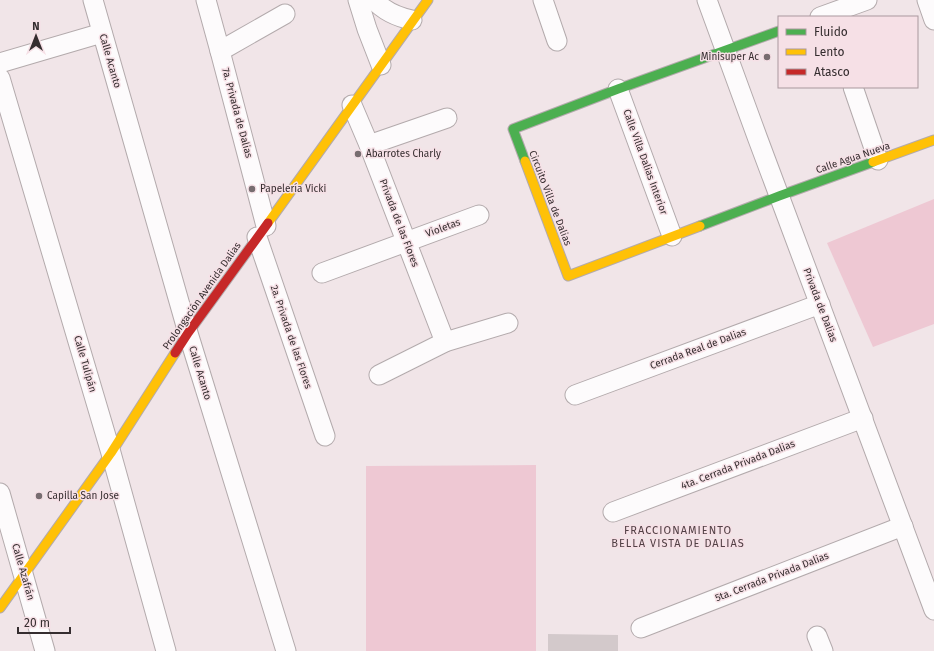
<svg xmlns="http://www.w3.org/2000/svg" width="934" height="651" font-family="'Fira Sans',sans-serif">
  <rect width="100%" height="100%" fill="#f1e5e8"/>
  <g fill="#eec8d3">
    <path d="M934,199V324L873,347L827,243Z"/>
    <path d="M536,465V651H366V466Z"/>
  </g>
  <path fill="#d3c9cb" d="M548,634L618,635V651H548Z"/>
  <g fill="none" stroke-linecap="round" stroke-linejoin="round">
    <defs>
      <g id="street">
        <path d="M93,0L188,333L286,651"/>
        <path d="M206,0L220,51L266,226"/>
        <path d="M358,0L367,29L381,65"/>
        <path d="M374,0C385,12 397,17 412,20"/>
        <path d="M543,0L557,41"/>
        <path d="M707,0C781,204 858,407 934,610"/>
        <path d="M927,0L934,20"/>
        <path d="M820,17L867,0"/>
        <path d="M220,51L285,14"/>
        <path d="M0,63L102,33"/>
        <path d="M0,78L111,453L166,651"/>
        <path d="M853,87L878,160"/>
        <path d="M618,89L672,236"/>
        <path d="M352,105L369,145L445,342"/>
        <path d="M369,145L447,118"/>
        <path d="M257,237L325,436"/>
        <path d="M322,273L479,215"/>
        <path d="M379,375L445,342L508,323"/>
        <path d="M575,395L820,304"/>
        <path d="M0,493L45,651"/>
        <path d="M613,512L863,418"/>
        <path d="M641,628L903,526"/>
        <path d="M817,636L823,651"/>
      </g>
      <g id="fast">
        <path d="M525,161L513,129L618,89L779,31"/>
        <path d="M700,226L779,196L873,162"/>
      </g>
      <g id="slow">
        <path d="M525,161L568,276L700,226"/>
        <path d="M873,162L934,140"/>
        <path d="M268,223L428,0"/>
        <path d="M0,608L111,453L175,353"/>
      </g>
      <path id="jam" d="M175,353L188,333L268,223"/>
    </defs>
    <use href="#street" stroke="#b3aaac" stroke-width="21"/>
    <use href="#fast" stroke="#b3aaac" stroke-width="11"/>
    <use href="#slow" stroke="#b3aaac" stroke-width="11"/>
    <use href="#jam" stroke="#b3aaac" stroke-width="11"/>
    <use href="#street" stroke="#fdfbfc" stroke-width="19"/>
    <use href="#fast" stroke="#4caf50" stroke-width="9"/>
    <use href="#slow" stroke="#ffc107" stroke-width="9"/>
    <use href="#jam" stroke="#c62828" stroke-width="9"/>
  </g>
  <g fill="#776d70" stroke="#f6e0e6" stroke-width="1.5">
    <circle cx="767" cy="57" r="4"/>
    <circle cx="358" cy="154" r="4"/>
    <circle cx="252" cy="189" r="4"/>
    <circle cx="39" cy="496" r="4"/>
  </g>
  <g text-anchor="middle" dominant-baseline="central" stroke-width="3" stroke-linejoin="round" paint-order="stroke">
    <g font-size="10" fill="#352d2f" stroke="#f6e0e6" text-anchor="start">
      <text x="759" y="57" text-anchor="end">Minisuper Ac</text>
      <text x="366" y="154">Abarrotes Charly</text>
      <text x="260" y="189">Papelería Vicki</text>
      <text x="47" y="496">Capilla San Jose</text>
    </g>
    <g font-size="10" fill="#352d2f" stroke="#f6e0e6">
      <text transform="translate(110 61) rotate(74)">Calle Acanto</text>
      <text transform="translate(237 113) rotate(75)">7a. Privada de Dalias</text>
      <text transform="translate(853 158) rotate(-19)">Calle Agua Nueva</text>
      <text transform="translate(645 162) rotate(70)">Calle Villa Dalias Interior</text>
      <text transform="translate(550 198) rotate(69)">Circuito Villa de Dalias</text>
      <text transform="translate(399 223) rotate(69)">Privada de las Flores</text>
      <text transform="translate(443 228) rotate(-20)">Violetas</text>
      <text transform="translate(202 296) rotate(-55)">Prolongación Avenida Dalias</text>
      <text transform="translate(820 305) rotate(69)">Privada de Dalias</text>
      <text transform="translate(291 337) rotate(71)">2a. Privada de las Flores</text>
      <text transform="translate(698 349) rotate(-20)">Cerrada Real de Dalias</text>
      <text transform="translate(85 364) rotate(74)">Calle Tulipán</text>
      <text transform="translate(200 373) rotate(73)">Calle Acanto</text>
      <text transform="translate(738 465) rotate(-21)">4ta. Cerrada Privada Dalias</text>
      <text transform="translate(23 572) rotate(74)">Calle Azafrán</text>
      <text transform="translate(772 577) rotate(-21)">5ta. Cerrada Privada Dalias</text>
    </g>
    <g font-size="11" letter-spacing="1" fill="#524045" stroke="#f6e0e6">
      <text x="678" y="530">FRACCIONAMIENTO<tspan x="678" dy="13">BELLA VISTA DE DALIAS</tspan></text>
    </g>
  </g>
  <rect x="778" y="16" width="140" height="72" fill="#f6e0e6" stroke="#a9989d"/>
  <rect x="786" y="29" width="20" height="6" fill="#4caf50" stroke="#a9989d"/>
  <text x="814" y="36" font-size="12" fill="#352d2f">Fluido</text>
  <rect x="786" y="49" width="20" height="6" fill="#ffc107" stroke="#a9989d"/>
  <text x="814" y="56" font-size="12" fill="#352d2f">Lento</text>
  <rect x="786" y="69" width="20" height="6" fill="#c62828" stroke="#a9989d"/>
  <text x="814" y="76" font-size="12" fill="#352d2f">Atasco</text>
  <g transform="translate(36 36)" stroke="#f6e0e6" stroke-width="3" paint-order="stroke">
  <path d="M0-3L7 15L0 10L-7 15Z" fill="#352d2f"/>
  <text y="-6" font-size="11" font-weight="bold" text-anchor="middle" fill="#352d2f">N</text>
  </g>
  <path d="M18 627v6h52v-6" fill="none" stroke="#352d2f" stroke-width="2"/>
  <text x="24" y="627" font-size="12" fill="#352d2f" stroke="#f6e0e6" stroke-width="3" paint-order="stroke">20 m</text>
</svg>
